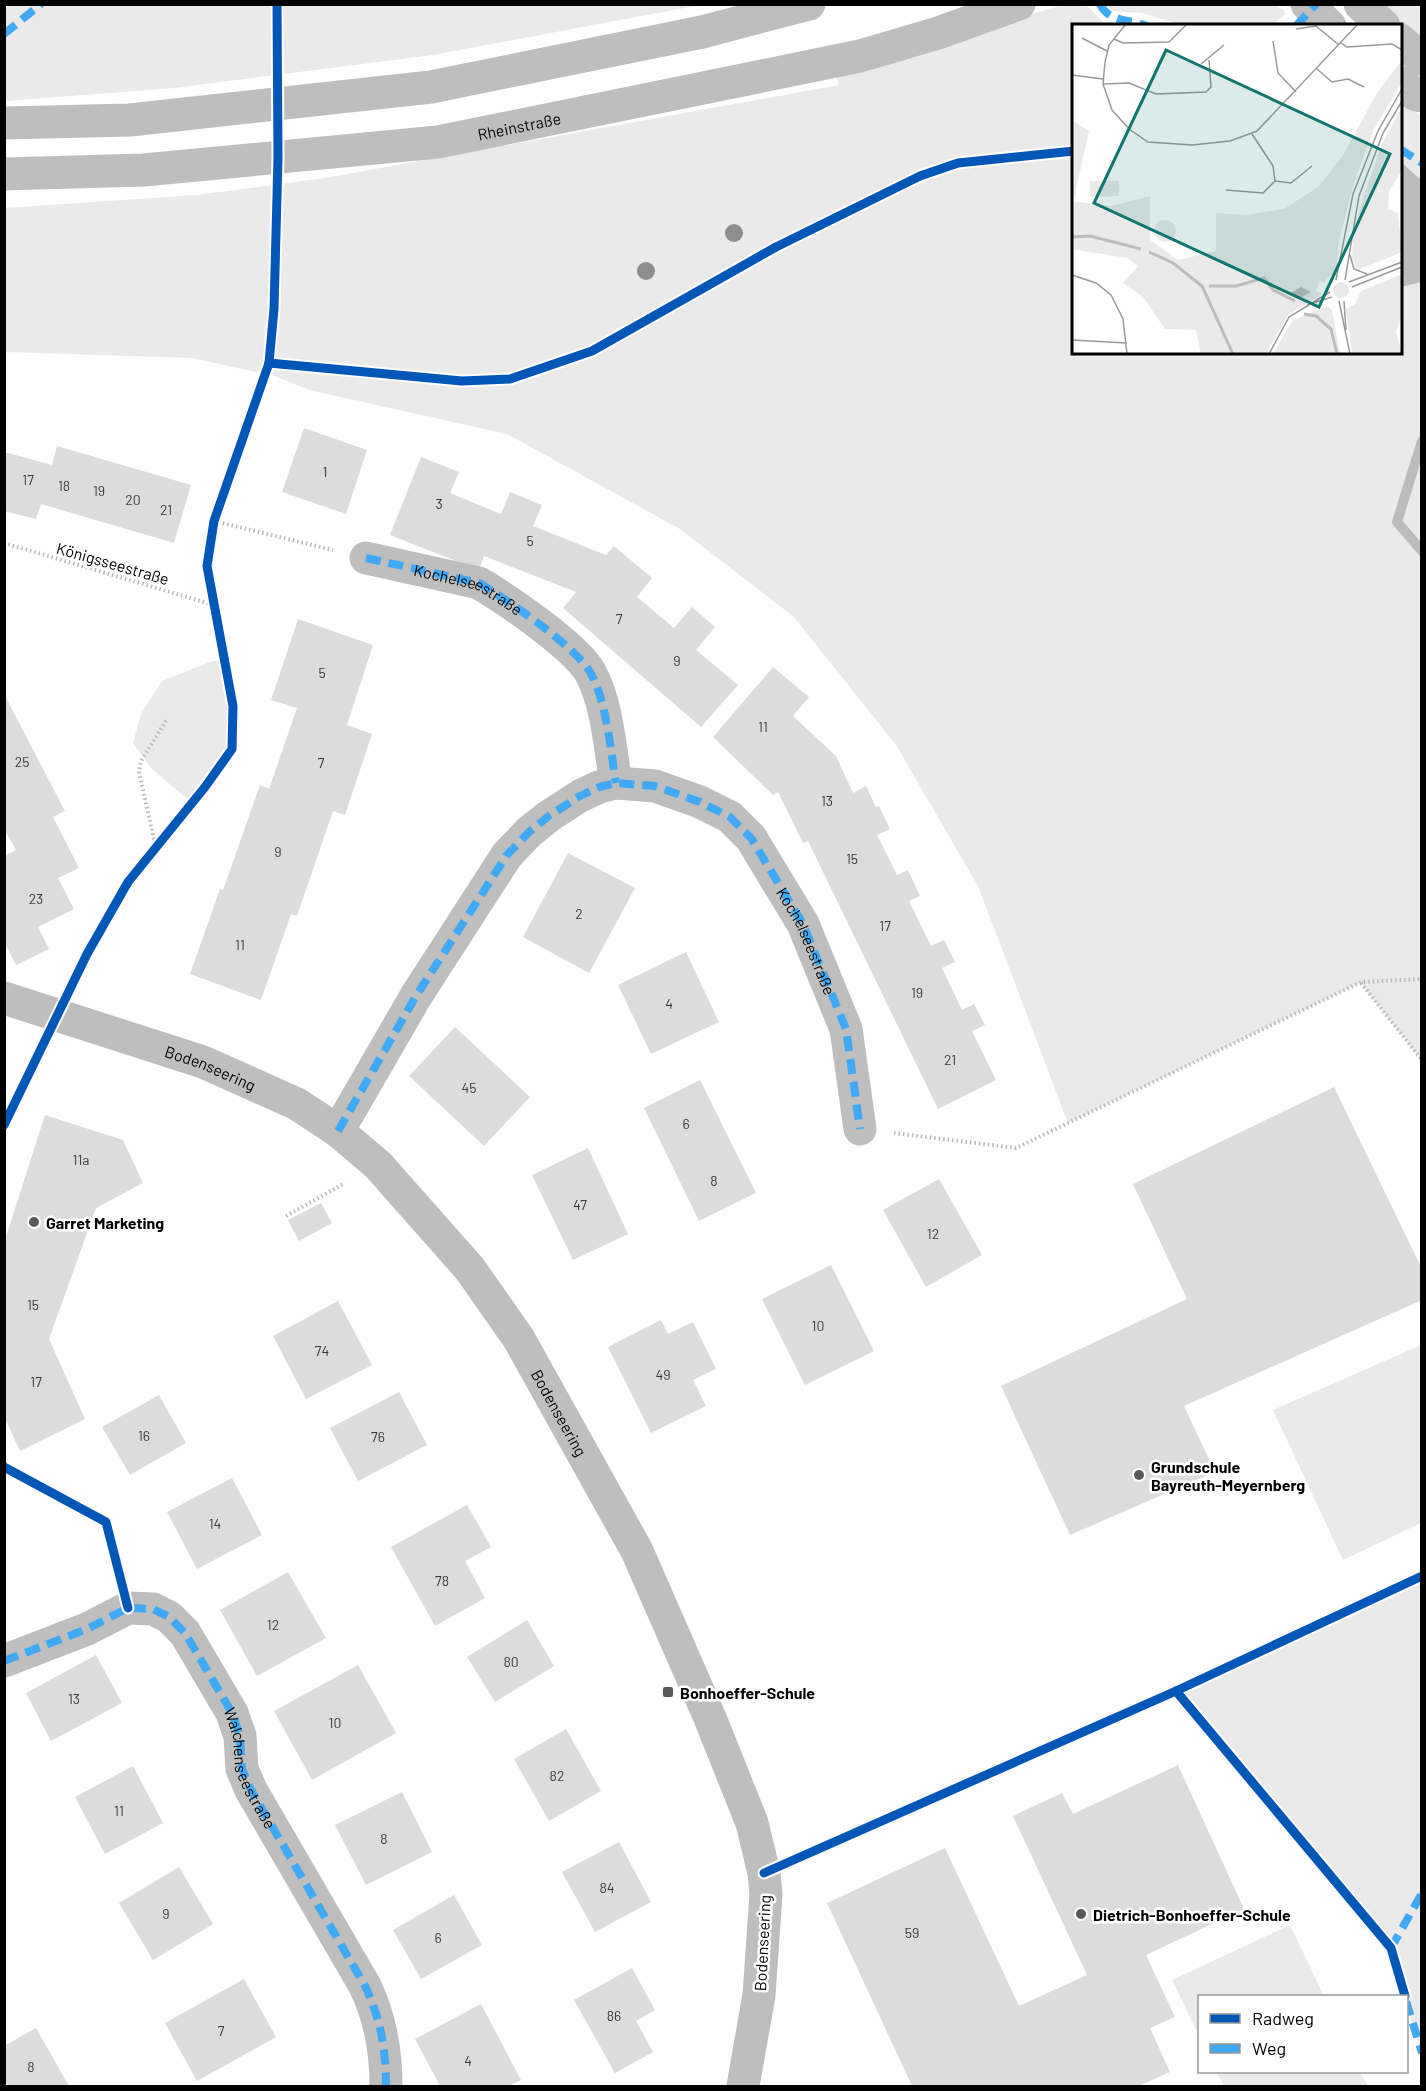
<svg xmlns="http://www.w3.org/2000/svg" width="1426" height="2091" font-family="Barlow,sans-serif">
  <rect width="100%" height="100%" fill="#fff"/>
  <g fill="#eaeaea">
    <path d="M1085,4L1106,25L1074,26V352H1400L1401,102L1422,116L1421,1060L1360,983L1068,1123L978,886L896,745L794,617L680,529L507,434L309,390L275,376L192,358L5,352V208L197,195L325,178L839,85L835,74L1062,5Z"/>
    <path d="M4,5L5,4L700,5L433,55L174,88L5,101Z"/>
    <path d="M1107,5H1274L1284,10L1285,14L1273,25H1181L1142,13L1112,11Z"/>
    <path d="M1378,5H1421V40Z"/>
    <path d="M224,659L233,706L232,749L192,803L151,768L133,743L141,714L162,681L210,662Z"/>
    <path d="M1421,1345V1523L1343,1560L1273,1410Z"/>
    <path d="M1421,1576V2055L1391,1948L1176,1691Z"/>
    <path d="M1290,1925L1324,1996H1200L1199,2036L1172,1980Z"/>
    <path d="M1216,2072H1360L1368,2086H1224Z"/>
  </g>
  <path fill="#bcbcbc" d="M1400,161L1422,181L1421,282L1401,287Z"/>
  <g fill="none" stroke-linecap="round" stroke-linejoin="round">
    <path stroke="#bcbcbc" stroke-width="10" d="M1422,441L1397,522L1422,551"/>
  </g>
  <g fill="#dcdcdc">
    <path d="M304,428L367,450L346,514L282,492Z"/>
    <path d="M57,446L191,485L174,543L41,504L36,519L4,511V452L52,465Z"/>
    <path d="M421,457L459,472L450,493L501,514L510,492L542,505L533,526L606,555L614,546L652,578L637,597L674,628L692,607L715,627L696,650L738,685L701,727L563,608L576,592L484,556L479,570L390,535Z"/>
    <path d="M298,619L373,645L347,725L372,734L345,815L333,811L297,916L291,914L261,1000L190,974L220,889L223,890L260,785L269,789L297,708L271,700Z"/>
    <path d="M773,667L809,697L793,716L836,756L853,793L866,786L876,807L879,806L890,829L877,835L897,875L908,870L920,896L909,901L931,946L944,940L955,962L942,968L962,1010L974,1004L985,1025L972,1031L996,1080L938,1109L808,841L803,843L778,792L773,795L713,737Z"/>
    <path d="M4,694L65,811L53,817L79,868L58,878L74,909L38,927L49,949L16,965L4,942V856L16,850L4,829Z"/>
    <path d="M568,853L635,888L589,973L523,937Z"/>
    <path d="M686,952L719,1022L651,1054L618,985Z"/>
    <path d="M455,1027L530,1097L484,1146L409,1076Z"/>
    <path d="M700,1080L756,1193L699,1221L644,1108Z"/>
    <path d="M1334,1087L1422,1269V1300L1184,1406L1215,1472L1070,1535L1001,1386L1187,1299L1133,1184Z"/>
    <path d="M45,1115L123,1140L143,1183L96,1208L49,1339L85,1419L20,1451L4,1416V1243Z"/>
    <path d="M588,1148L628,1234L573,1260L532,1175Z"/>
    <path d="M939,1179L982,1255L926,1287L883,1210Z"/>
    <path d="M321,1203L332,1223L299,1241L288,1220Z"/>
    <path d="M831,1265L874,1351L805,1385L762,1299Z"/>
    <path d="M338,1301L372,1365L306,1399L273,1336Z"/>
    <path d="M661,1320L668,1334L693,1322L716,1369L693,1380L706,1406L651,1433L608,1347Z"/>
    <path d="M399,1392L427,1445L358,1481L330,1428Z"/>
    <path d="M159,1395L186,1443L130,1475L102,1427Z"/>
    <path d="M232,1478L262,1535L197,1569L167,1512Z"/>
    <path d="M467,1505L491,1547L465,1561L485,1598L435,1626L391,1547Z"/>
    <path d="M288,1572L326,1638L257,1676L220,1610Z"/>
    <path d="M527,1620L554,1666L495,1702L467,1657Z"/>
    <path d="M96,1655L122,1703L51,1741L26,1693Z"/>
    <path d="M358,1665L396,1733L312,1780L274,1711Z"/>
    <path d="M566,1729L601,1791L549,1821L514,1759Z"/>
    <path d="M1178,1765L1244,1909L1146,1955L1175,2017L1150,2028L1170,2072L1139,2086H912L827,1903L945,1848L1019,2006L1087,1975L1013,1816L1062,1793L1073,1814Z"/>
    <path d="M133,1766L163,1823L105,1854L75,1797Z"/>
    <path d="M402,1792L432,1852L366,1885L335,1825Z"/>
    <path d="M619,1842L651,1902L595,1932L562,1872Z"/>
    <path d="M179,1867L213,1924L153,1960L119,1903Z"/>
    <path d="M454,1895L482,1945L421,1979L393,1930Z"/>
    <path d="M632,1968L655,2010L636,2021L653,2052L615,2073L574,2000Z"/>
    <path d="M244,1979L276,2037L197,2081L165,2023Z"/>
    <path d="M481,2004L521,2080L509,2086H440L415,2039Z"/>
    <path d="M36,2028L69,2086H4V2046Z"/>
  </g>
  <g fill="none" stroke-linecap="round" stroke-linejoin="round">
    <g stroke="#b8b8b8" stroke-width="4" stroke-dasharray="1.5 3" stroke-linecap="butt">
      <path d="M214,521L333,550"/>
      <path d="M4,543L214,605"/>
      <path d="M156,848L139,772L141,761L167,719"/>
      <path d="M1361,983L1422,1060"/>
      <path d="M894,1133L1016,1148L1361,982L1422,979"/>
      <path d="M286,1216L345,1183"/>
    </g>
    <g stroke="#bebebe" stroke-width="33">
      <path id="s1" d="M366,558L479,583C506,599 575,646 590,672C607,702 610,748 616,783"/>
      <path id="s2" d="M4,998L203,1062L297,1104L338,1131L378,1165L470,1269L519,1339L637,1551L710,1718L752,1823L764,1873L766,1894L759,1995L743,2086"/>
      <path d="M338,1131L416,996L507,855L529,832L549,816L580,796L599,787L616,783L655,786L700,802L730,817L751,838L803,924L846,1029L860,1129"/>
      <path d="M4,1661L87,1629L128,1608L153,1609L169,1617L185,1633L232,1713L240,1736L242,1769L251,1790L365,1986C381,2019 386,2051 386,2086"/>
    </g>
    <g stroke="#bebebe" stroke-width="33">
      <path d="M1307,4L1330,26"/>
      <path d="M1360,4L1384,26"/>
      <path d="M1400,40L1422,59"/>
      <path d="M1400,82L1416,95L1422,96"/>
      <path d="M4,123L130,120L431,87L702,32L809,4"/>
      <path id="s3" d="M4,174L144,170L438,142L860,56L938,33L1019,4"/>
    </g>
    <g stroke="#3fa9f5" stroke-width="8" stroke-dasharray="15 8" stroke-linecap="butt">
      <path d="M1100,4C1109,23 1131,19 1147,26"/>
      <path d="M1296,26L1316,4"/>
      <path d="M4,34L41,4"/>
      <path d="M1400,149L1422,163"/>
      <path d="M366,558L479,583C506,599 575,646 590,672C607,702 610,748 616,783"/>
      <path id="s4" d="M338,1131L416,996L507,855L529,832L549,816L580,796L599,787L616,783L655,786L700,802L730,817L751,838L803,924L846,1029L860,1129"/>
      <path id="s5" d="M4,1661L87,1629L128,1608L153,1609L169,1617L185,1633L232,1713L240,1736L242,1769L251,1790L365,1986C381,2019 386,2051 386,2086"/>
      <path d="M1391,1948L1422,1893"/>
      <path d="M1406,2001L1422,2053"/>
    </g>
    <defs>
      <g id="cycleway">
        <path d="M269,363L462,381L510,379L592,351L776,247L920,176L958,163L1074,151"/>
        <path d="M4,1125L87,954L128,882L205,787L232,749L233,706L207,566L214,521L269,363L274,309L278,158L277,4"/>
        <path d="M4,1467L106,1522L128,1608"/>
        <path d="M1176,1691L1391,1948L1405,1996"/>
        <path d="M764,1873L1176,1691L1422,1576"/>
      </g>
    </defs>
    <use href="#cycleway" stroke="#fff" stroke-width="13"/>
    <use href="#cycleway" stroke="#0057b8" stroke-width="9"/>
  </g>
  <g fill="#8d8d8d">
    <circle cx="734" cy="233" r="9"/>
    <circle cx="646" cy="271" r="9"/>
  </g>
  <g fill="#595959" stroke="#fff" stroke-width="2">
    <circle cx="34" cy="1222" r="6"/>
    <circle cx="1139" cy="1475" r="6"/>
    <rect x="662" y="1686" width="12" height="12" rx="3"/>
    <circle cx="1081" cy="1914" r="6"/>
  </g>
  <g text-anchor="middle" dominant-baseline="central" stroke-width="5" stroke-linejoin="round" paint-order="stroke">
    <g font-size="14" fill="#373737">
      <text x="325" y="471">1</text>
      <text x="28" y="479">17</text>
      <text x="64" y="485">18</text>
      <text x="99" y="490">19</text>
      <text x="133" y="499">20</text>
      <text x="439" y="503">3</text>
      <text x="166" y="509">21</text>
      <text x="530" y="540">5</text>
      <text x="619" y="618">7</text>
      <text x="677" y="660">9</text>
      <text x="322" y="672">5</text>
      <text x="763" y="726">11</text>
      <text x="22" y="761">25</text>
      <text x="321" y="762">7</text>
      <text x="827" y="800">13</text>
      <text x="278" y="851">9</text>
      <text x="852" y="858">15</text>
      <text x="36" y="898">23</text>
      <text x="579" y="913">2</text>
      <text x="885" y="925">17</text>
      <text x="240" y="944">11</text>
      <text x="917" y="992">19</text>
      <text x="669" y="1003">4</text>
      <text x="950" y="1059">21</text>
      <text x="469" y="1087">45</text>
      <text x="686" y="1123">6</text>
      <text x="81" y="1159">11a</text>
      <text x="714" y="1180">8</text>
      <text x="580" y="1204">47</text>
      <text x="933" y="1233">12</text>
      <text x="33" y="1304">15</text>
      <text x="818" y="1325">10</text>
      <text x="322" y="1350">74</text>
      <text x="663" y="1374">49</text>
      <text x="36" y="1381">17</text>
      <text x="144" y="1435">16</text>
      <text x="378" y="1436">76</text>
      <text x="215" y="1523">14</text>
      <text x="442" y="1580">78</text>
      <text x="273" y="1624">12</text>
      <text x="511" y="1661">80</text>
      <text x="74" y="1698">13</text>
      <text x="335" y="1722">10</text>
      <text x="557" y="1775">82</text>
      <text x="119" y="1810">11</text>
      <text x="384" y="1838">8</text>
      <text x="607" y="1887">84</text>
      <text x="166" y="1913">9</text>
      <text x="912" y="1932">59</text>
      <text x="438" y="1937">6</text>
      <text x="614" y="2015">86</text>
      <text x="221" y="2030">7</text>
      <text x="468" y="2060">4</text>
      <text x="31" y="2066">8</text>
    </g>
    <g font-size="16" fill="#000" stroke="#fff">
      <text stroke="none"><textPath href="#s3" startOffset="518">Rheinstraße</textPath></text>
      <text transform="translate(113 563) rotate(16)">Königsseestraße</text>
      <text stroke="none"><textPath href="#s1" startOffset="108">Kochelseestraße</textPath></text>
      <text stroke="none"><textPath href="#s4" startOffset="724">Kochelseestraße</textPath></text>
      <text stroke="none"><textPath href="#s2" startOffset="218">Bodenseering</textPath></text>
      <text stroke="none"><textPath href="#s2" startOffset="722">Bodenseering</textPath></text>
      <text stroke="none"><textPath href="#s5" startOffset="352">Walchenseestraße</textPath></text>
      <text transform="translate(762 1943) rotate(-87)">Bodenseering</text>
    </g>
    <g font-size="16" font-weight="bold" fill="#000" stroke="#fff" text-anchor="start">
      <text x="46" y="1222">Garret Marketing</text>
      <text x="1151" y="1466">Grundschule<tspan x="1151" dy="18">Bayreuth-Meyernberg</tspan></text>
      <text x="680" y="1692">Bonhoeffer-Schule</text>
      <text x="1093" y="1914">Dietrich-Bonhoeffer-Schule</text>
    </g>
  </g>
  <g transform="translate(1072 24)">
    <rect width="330" height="330" fill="#fff"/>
    <path d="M330,36V58L301,107L283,156L267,216L264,246L251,259L248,256L244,267L250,270L216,291L194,330H129L124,306L93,305L71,273L51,259L66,242L55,234L0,225V177L39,182L78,172V216L106,236L144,227V189L174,191L212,185L246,163L270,133L305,69ZM330,83V146L317,167L316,185L326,189L330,228L286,246L280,235L281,212L291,174L310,120ZM0,96L17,107L2,175H0ZM18,157H47V172L18,173ZM82 207a11 11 0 1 1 22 0a11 11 0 1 1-22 0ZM330,250V292L324,307L330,330H280L274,285L283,280L289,267ZM261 266a8 8 0 1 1 16 0a8 8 0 1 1-16 0ZM255,282L260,286L268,330H201L220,297Z" fill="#eaeaea"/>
    <path d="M229,263L239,268L226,275L217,270Z" fill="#bcbcbc"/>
    <path fill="none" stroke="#bcbcbc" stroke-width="3" d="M0,213L18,212L69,225M77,228L101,239L130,262L161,330M137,262H164L192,254L201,266L223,277M232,290L244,292L259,305L265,330"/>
    <path fill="none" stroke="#999" stroke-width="1.5" d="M54,0L37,21L33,38L31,60L40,86L57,105L76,118L120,121L158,117L185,107L286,0M224,5L244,2L267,21M10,14L35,27M42,15L51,19L97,18L115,0M201,17L206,49L224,68M269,19L275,23L320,20L330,26M129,40L152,21M245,45L260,58L276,55L292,63M0,51L31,55M31,60L57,59L84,70L134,68L139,63L137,36M203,157L219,159L240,142M154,166L191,169L203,157L201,142L180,110M278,231L282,245L295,250M0,251L24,259L39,271L51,295L55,330M264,256L281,170L306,107L330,65M273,256L287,172L311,109L330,77M277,258L330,238M280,263L330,243M267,277L278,330M272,277L274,306M235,281L260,273M0,316L55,319M197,330L217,293L258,268"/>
    <path fill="#0f766e" fill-opacity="0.15" stroke="#0f766e" stroke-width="3" d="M94,26L318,130L247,283L22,179Z"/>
    <rect width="330" height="330" fill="none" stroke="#000" stroke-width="3"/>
  </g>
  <rect width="1426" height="2091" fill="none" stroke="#000000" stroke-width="12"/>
  <rect x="1198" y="1995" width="210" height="78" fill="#ffffff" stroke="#999999" stroke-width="1.5"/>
  <rect x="1210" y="2014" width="30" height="9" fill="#0057b8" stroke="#999999" stroke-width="1.5"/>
  <text x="1252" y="2025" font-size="18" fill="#000000">Radweg</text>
  <rect x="1210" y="2044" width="30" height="9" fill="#3fa9f5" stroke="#999999" stroke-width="1.5"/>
  <text x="1252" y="2055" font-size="18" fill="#000000">Weg</text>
</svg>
